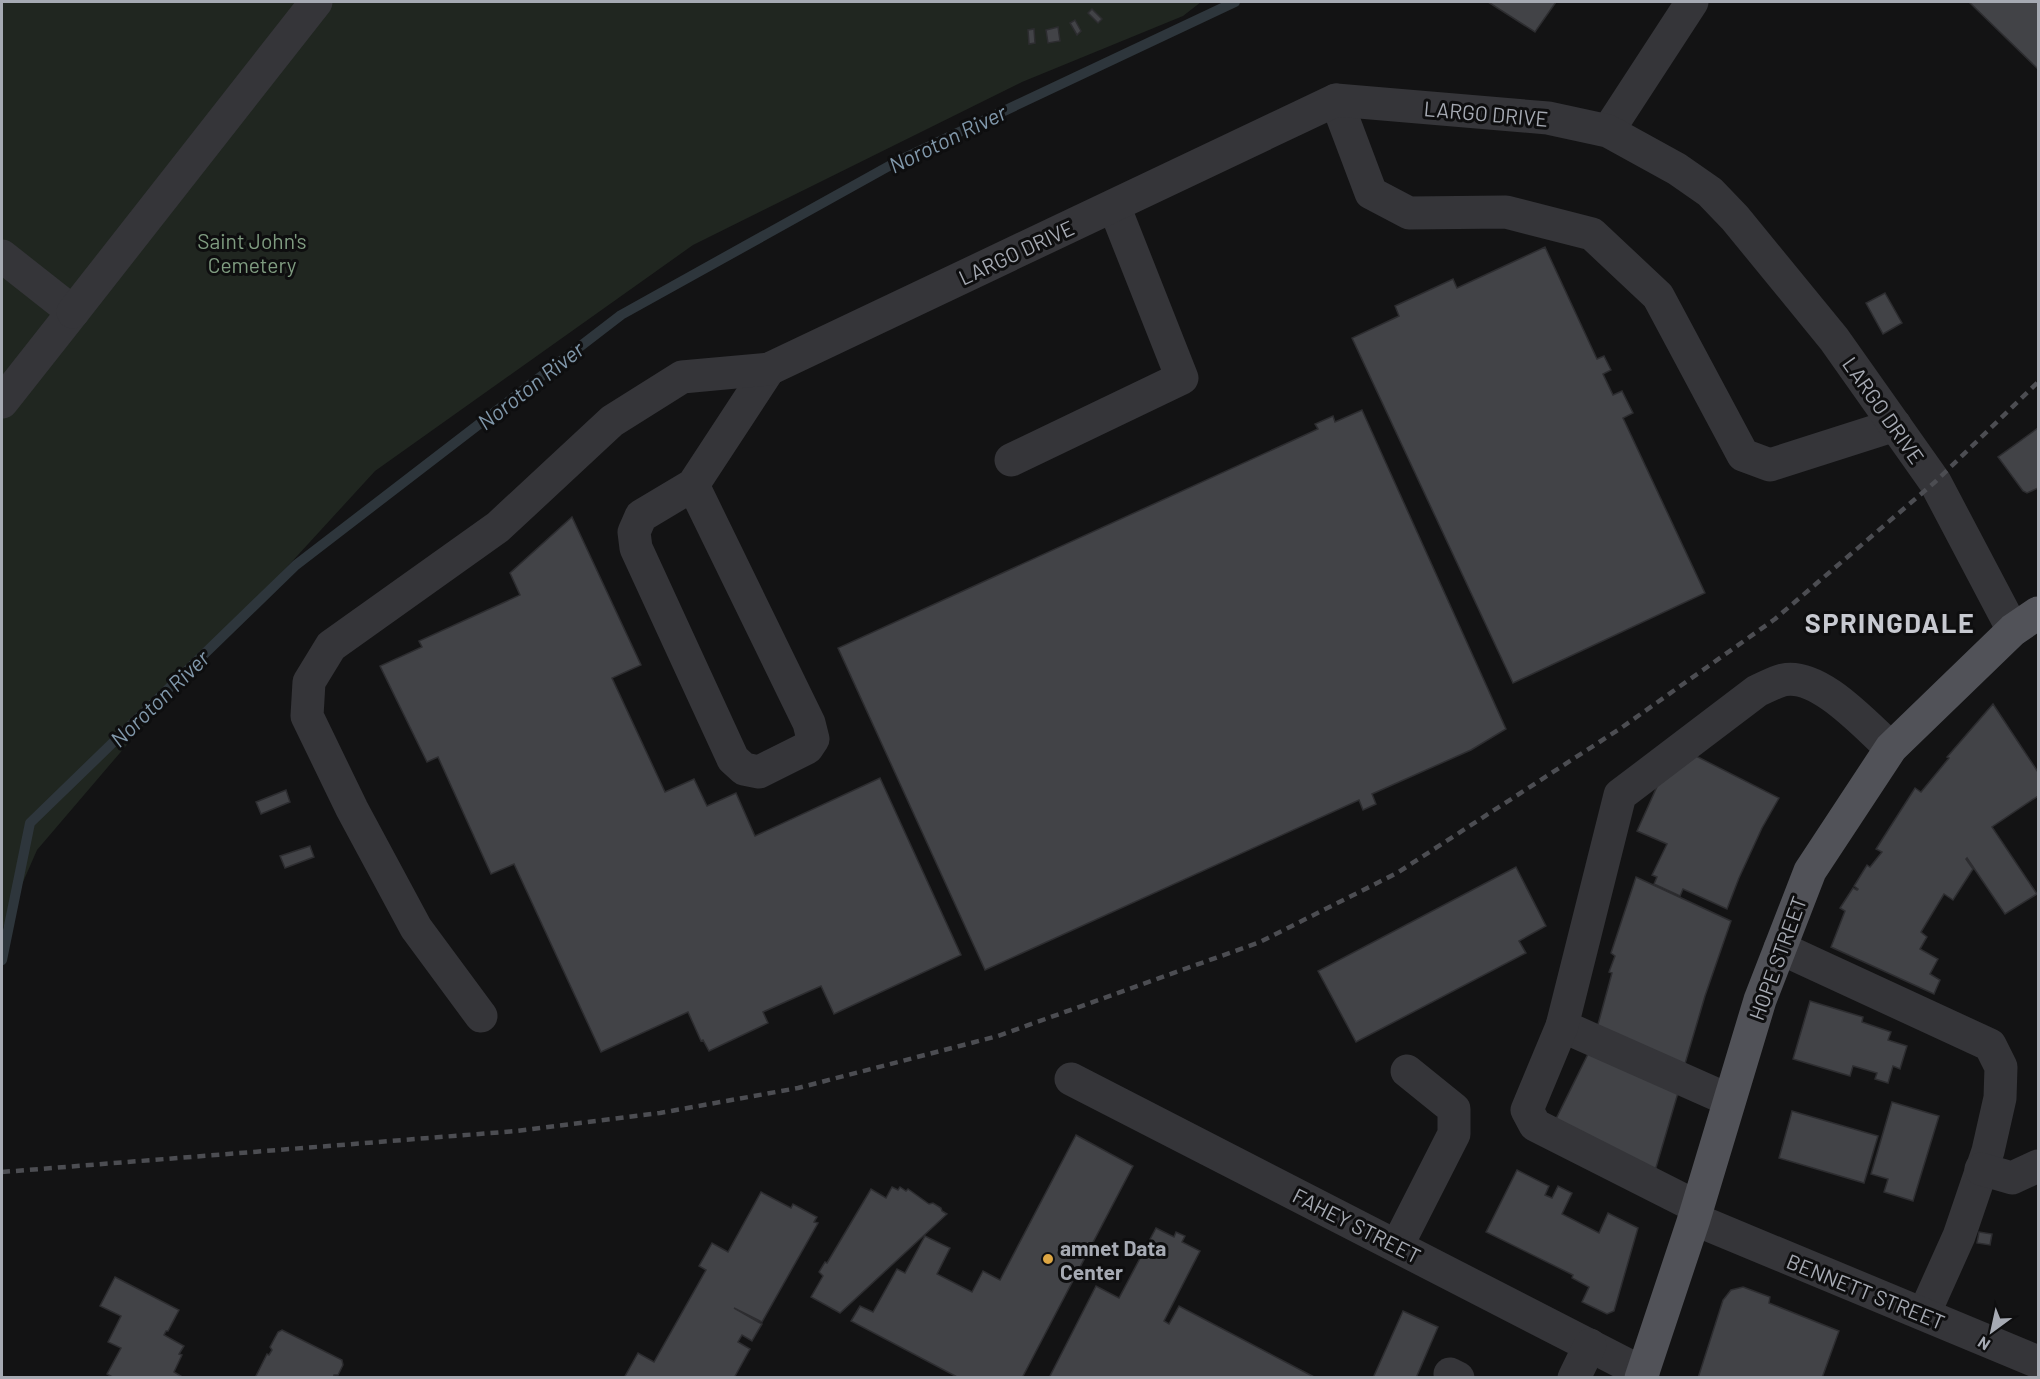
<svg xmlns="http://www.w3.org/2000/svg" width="2040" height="1379" font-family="Barlow,sans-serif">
  <rect width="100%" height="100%" fill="#131314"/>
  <path fill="#202620" d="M2,2H1201L1183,16L1022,82L693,245L375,471L166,699L37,850L2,930Z"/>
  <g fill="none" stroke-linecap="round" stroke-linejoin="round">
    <path stroke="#2e363c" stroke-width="10" d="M2,960L30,823L296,565L621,315L898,161L1235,2"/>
  </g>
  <g fill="#424347" stroke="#2d2d30" stroke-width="1.5">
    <path d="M1488,2H1556L1535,32Z"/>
    <path d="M1969,2H2038V69Z"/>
    <path d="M1092,9L1102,19L1098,23L1088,13Z"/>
    <path d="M1075,20L1081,31L1077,35L1070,23Z"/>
    <path d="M1058,27L1060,41L1048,43L1046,30Z"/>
    <path d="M1034,29L1035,43L1029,44L1028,30Z"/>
    <path d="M1545,247L1597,359L1604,356L1611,370L1603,374L1613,395L1622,391L1633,413L1623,418L1705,593L1513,683L1352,338L1399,316L1395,306L1453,279L1457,288Z"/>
    <path d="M1885,293L1902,323L1883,334L1866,303Z"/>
    <path d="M1362,410L1506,729L1471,750L1372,794L1376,804L1363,810L1359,800L985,970L838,648L1318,429L1315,424L1333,416L1335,422Z"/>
    <path d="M2038,428V488L2027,493L2023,491L1998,457Z"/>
    <path d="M572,517L641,665L612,678L665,792L694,779L707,806L736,793L755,836L880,778L961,955L834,1014L821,986L763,1012L768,1023L709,1051L703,1040L701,1041L688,1012L601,1052L514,864L491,874L438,757L427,762L380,666L422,647L419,641L520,595L510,573Z"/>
    <path d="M1993,704L2038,772V796L1992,827L2037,894L2005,914L1967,858L1966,859L1973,869L1953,900L1944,894L1921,932L1927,937L1920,949L1938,959L1930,974L1940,980L1934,994L1831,947L1845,911L1840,908L1853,888L1857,890L1858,889L1854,886L1867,865L1870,867L1882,852L1876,849L1915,788L1921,792L1949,758L1947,757Z"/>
    <path d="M1690,753L1779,798L1762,828L1739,878L1727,909L1683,889L1680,896L1654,884L1657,877L1652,875L1667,844L1637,831L1660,780Z"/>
    <path d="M286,790L290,802L261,814L256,802Z"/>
    <path d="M310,846L314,857L285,868L280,856Z"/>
    <path d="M1516,867L1546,926L1519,941L1526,953L1356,1042L1318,971Z"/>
    <path d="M1636,877L1731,921L1705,996L1682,1074L1597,1028L1612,973L1609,972L1615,956L1611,953Z"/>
    <path d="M1810,1001L1863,1017L1862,1022L1891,1032L1888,1040L1907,1046L1900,1069L1893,1066L1888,1083L1875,1079L1877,1073L1853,1066L1850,1076L1793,1059Z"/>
    <path d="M1590,1050L1678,1093L1655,1171L1555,1121Z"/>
    <path d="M1892,1102L1939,1116L1913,1201L1884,1192L1888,1179L1871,1174Z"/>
    <path d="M1792,1111L1878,1136L1864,1183L1779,1158Z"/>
    <path d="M1076,1135L1133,1166L1022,1378H959L851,1321L860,1306L873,1312L897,1269L905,1273L925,1236L950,1248L937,1274L972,1292L983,1271L1000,1280Z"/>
    <path d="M1517,1170L1549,1186L1545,1195L1552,1198L1558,1186L1572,1193L1562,1214L1599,1233L1608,1213L1638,1228L1614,1311L1607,1314L1582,1302L1589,1287L1572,1278L1573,1275L1486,1232Z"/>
    <path d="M892,1187L898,1190L900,1187L906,1191L908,1189L929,1204L933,1203L941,1208L942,1211L947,1214L840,1313L811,1297L823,1276L819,1272L825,1262L827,1263L871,1189L886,1198Z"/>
    <path d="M761,1192L791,1208L793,1204L817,1217L814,1222L818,1223L762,1322L734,1308L762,1324L752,1341L742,1335L738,1342L750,1349L734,1378H624L638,1353L654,1362L706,1270L699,1266L712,1243L728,1252Z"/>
    <path d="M1156,1228L1174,1237L1176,1232L1185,1236L1182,1242L1200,1251L1164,1321L1169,1324L1179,1306L1316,1378H1049L1096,1286L1119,1298Z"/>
    <path d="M1979,1232L1992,1234L1990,1245L1977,1243Z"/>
    <path d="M115,1277L179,1310L168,1331H166L164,1335L184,1346L179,1354L182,1355L174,1372L184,1378H114L107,1374L121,1348L108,1342L121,1316L100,1306Z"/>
    <path d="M1743,1287L1770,1297L1769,1303L1839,1331L1822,1378H1698L1723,1300L1731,1290Z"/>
    <path d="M1403,1311L1438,1327L1416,1378H1373Z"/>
    <path d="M282,1330L342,1360L343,1365L338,1375H334L333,1378H255L267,1354L269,1355L272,1350L270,1347L278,1332Z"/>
  </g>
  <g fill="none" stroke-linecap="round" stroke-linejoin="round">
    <g stroke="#353539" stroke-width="33">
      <path d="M1336,100L1371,193L1409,213L1506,212L1592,234L1658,296L1743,455L1770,465L1895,425"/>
      <path d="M1608,131L1692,2"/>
      <path d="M2,256L73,312L2,402"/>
      <path d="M73,312L316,2"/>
      <path d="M1011,460L1182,378L1114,206"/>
      <path d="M693,485L809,723L813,739L807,748L759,772L744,769L733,759L636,548L634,532L641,516L693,485L769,369"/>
      <path d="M1780,948L1990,1045L2001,1067L2000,1098L1988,1151L1959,1236L1924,1314"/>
      <path d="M481,1016L416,928L352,809L307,716L309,682L331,646L498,527L612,421L682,377L769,369L1336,100L1548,118L1608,131L1677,169L1710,192L1735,218L1834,339L1935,482L2013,630"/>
      <path d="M1562,1026L1729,1100"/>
      <path d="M1071,1079L1643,1373"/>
      <path d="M1981,1169L2012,1178L2038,1166"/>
      <path d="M1697,1207L1535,1125L1527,1110L1562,1026L1620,795L1757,691C1766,687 1775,682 1783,680C1819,672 1866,726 1891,748"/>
      <path d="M1694,1219L2038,1362"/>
      <path d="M1397,1246L1454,1134V1109L1407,1071"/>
      <path d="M1450,1374L1458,1378"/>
      <path d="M1574,1378L1590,1345"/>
    </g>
    <path stroke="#515258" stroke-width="33" d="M1641,1378L1694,1219L1760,1000L1810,871L1891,748L2013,630L2038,613"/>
    <path stroke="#4c4d52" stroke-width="4.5" stroke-dasharray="8 6" stroke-linecap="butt" d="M2,1172L516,1131L660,1113L798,1088L998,1036L1260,942L1397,873L1621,728L1775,619L1935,482L2038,382"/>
  </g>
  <circle fill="#dda643" stroke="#0e0e0f" stroke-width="2" cx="1048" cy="1259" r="6"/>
  <g text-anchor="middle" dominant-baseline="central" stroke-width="6" stroke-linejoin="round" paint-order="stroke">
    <g font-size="21" fill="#a6aab3" stroke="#0e0e0f">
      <text transform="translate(1486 113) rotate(5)">LARGO DRIVE</text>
      <text transform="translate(1016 252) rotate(-25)">LARGO DRIVE</text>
      <text transform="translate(1884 410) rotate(55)">LARGO DRIVE</text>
      <text transform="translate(1777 958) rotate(-70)">HOPE STREET</text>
      <text transform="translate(1357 1225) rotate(27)">FAHEY STREET</text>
      <text transform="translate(1866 1291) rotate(22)">BENNETT STREET</text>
    </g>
    <g font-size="21" fill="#7f9c80" stroke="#0e0e0f">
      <text x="252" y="240">Saint John's<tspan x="252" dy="24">Cemetery</tspan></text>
    </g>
    <g font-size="21" font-weight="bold" fill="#a6aab3" stroke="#0e0e0f" text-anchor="start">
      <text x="1060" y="1247">amnet Data<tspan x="1060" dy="24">Center</tspan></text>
    </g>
    <g font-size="22" font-style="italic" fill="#8198ab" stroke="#0e0e0f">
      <text transform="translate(947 138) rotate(-26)">Noroton River</text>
      <text transform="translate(530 385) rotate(-38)">Noroton River</text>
      <text transform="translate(159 698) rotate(-44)">Noroton River</text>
    </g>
    <g font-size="27" font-weight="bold" letter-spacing="1.5" fill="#c7c9d0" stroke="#0e0e0f">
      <text x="1890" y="622">SPRINGDALE</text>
    </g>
  </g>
  <rect width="2040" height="1379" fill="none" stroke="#a6aab3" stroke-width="6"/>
  <g transform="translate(1992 1331) rotate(213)" stroke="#0e0e0f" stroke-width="4.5" paint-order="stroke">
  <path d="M0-4.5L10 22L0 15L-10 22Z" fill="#a6aab3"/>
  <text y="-9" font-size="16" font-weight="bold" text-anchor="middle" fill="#a6aab3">N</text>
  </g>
</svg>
